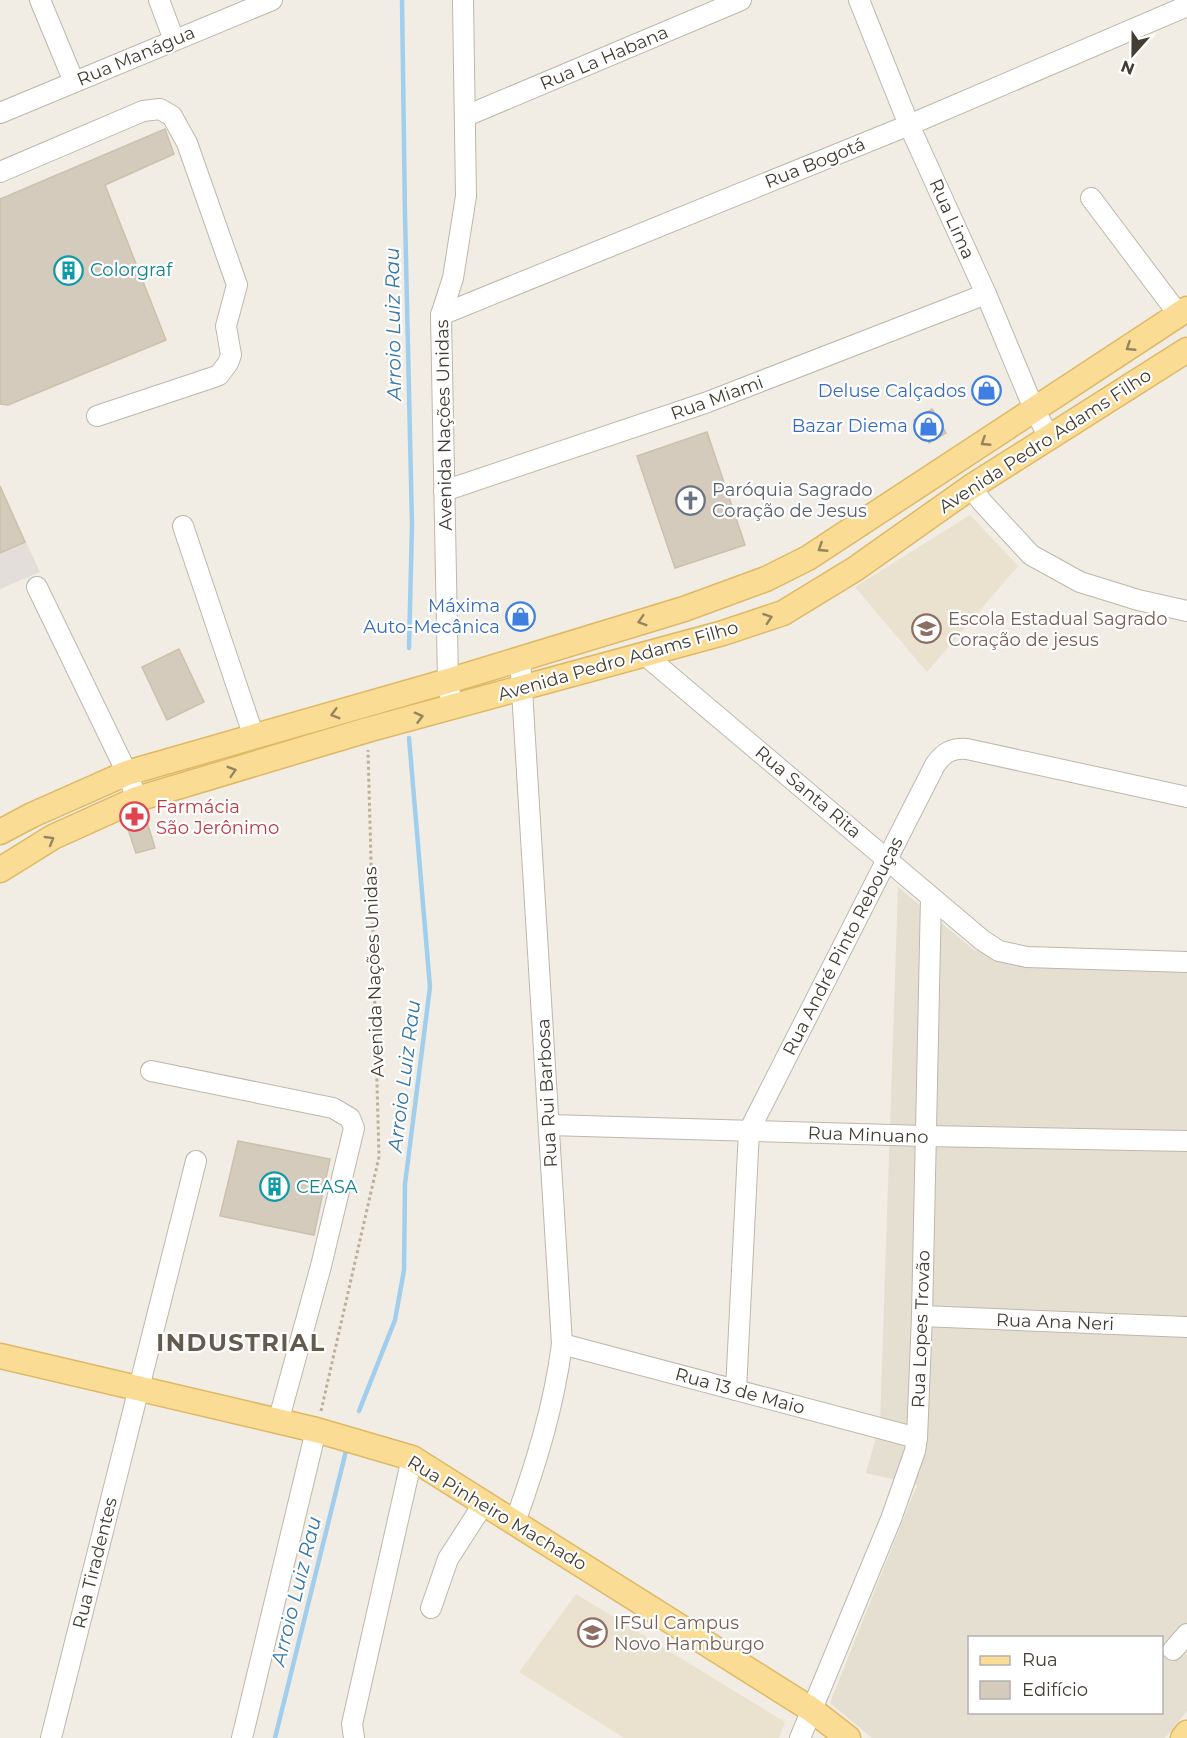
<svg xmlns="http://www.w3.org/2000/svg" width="1187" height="1738" font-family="Montserrat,sans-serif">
  <rect width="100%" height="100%" fill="#f1ede4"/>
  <path fill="#e5dfd2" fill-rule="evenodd" d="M898,887L974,950L1187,954V1711L1165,1738H872L830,1703L917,1485L866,1473L880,1423ZM970,1638H1162V1712H970Z"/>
  <path fill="#e3ded9" d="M0,486L40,572L0,589Z"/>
  <g fill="#eae2ce">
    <path d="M970,515L1018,566L927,672L855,587Z"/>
    <path d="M576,1594L785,1722L779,1738H624L519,1672Z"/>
  </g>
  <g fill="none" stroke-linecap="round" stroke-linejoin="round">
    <g stroke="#a1ceec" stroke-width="4.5">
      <path d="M402,0L405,215L412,525L409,648"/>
      <path d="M359,1411L395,1320L404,1270L405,1184L430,987L409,738"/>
      <path d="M275,1738L346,1451"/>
    </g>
  </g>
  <g fill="#d5cbbd" stroke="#ccc0ad" stroke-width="1.5">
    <path d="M165,129L174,154L105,185L166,340L8,405L0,404V199Z"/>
    <path d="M932,409L946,433L929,443L914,420Z"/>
    <path d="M707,432L745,545L675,568L637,456Z"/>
    <path d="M0,486L25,542L0,553Z"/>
    <path d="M179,649L204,702L167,720L142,667Z"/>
    <path d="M144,812L155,848L136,853L125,820Z"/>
    <path d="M238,1141L330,1159L314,1235L220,1216Z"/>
  </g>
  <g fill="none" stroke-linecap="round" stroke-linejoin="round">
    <defs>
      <g id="minor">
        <path d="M40,0L74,82"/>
        <path d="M159,0L174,40"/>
        <path d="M859,0L909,125L986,294L1034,409L1049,437"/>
        <path d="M0,113L272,0"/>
        <path d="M466,116L741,0"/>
        <path d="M0,172L143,111L160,109L172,116L187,143L237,285L226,326L231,355L228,363L219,375L214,377L97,416"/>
        <path d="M1091,198L1179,315"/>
        <path d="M441,315L909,125L1187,6"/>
        <path d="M971,487L982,502L1031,555L1080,582L1138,600L1187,611"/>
        <path d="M444,491L705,403L986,294"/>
        <path d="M183,526L254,737"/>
        <path d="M37,587L127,773L137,799"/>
        <path d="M645,655L982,940L999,951L1027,957L1187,962"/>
        <path d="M452,708L448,681L441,315L453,278L466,196L463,0"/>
        <path d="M151,1071L333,1108L350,1118L354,1128L321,1266L278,1422"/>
        <path d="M549,1125L926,1136L1187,1141"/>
        <path d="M922,1316L1187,1327"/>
        <path d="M562,1344L917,1438"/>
        <path d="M736,1390L749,1131L935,765C944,752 952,748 967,749L1187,797"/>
        <path d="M515,1522C536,1464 554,1406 562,1344L520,658"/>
        <path d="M431,1608L448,1559L484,1503"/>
        <path d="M1173,1650L1187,1634"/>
        <path d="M51,1738L196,1161"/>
        <path d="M242,1738L316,1430"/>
        <path d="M354,1738L352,1724L412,1458"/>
        <path d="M800,1738L891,1519L915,1451L917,1438L922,1316L931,897"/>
      </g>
      <g id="major">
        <path d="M0,832L32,815L127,773L448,681L684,609L766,579L808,558L1187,309"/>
        <path d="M0,870L53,837L137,799L367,730L723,633L783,613L855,569L971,487L1187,350"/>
        <path d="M0,1356L316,1430L412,1458L812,1710L848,1738"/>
        <path d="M1183,1738L1187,1733"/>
      </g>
    </defs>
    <use href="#minor" stroke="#bfb7aa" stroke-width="22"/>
    <use href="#major" stroke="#deb965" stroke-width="27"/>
    <path stroke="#bdb099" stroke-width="3" stroke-dasharray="3 3" stroke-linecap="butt" d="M321,1411L379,1157L368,750"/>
    <use href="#minor" stroke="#fff" stroke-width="20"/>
    <use href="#major" stroke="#fadc94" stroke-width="24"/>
  </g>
  <defs><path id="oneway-chevron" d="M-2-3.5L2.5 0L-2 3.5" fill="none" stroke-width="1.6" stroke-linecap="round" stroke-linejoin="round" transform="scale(1.5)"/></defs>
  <g stroke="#95855f">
    <use href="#oneway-chevron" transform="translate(1130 347) rotate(147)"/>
    <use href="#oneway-chevron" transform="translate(985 442) rotate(147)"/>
    <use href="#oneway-chevron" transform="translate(822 548) rotate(147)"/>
    <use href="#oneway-chevron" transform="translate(768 618) rotate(-19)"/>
    <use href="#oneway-chevron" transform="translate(642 621) rotate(163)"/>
    <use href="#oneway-chevron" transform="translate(335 714) rotate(164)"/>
    <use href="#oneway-chevron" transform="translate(419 717) rotate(-15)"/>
    <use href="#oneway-chevron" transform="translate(232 771) rotate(-17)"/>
    <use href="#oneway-chevron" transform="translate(50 840) rotate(-30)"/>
  </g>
  <defs>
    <symbol id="building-ring" viewBox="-11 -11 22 22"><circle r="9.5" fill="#fff" stroke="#0f9aa8" stroke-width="1.5"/><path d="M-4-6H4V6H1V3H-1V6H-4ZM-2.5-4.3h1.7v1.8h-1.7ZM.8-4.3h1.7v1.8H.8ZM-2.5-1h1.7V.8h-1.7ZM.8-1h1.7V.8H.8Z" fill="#0f9aa8"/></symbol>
    <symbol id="shop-ring" viewBox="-11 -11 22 22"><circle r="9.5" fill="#fff" stroke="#3f7fe0" stroke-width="1.5"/><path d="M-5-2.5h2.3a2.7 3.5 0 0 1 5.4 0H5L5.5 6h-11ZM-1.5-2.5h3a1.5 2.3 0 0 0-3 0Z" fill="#3f7fe0"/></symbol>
    <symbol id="church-ring" viewBox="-11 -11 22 22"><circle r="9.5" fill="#fff" stroke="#6b7280" stroke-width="1.5"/><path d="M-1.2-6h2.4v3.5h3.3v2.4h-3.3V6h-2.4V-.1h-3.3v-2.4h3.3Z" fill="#6b7280"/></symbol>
    <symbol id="school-ring" viewBox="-11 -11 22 22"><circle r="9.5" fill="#fff" stroke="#8d6e63" stroke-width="1.5"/><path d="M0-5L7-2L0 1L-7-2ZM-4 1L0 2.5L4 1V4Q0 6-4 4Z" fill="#8d6e63"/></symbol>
    <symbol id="pharmacy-ring" viewBox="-11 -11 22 22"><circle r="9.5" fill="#fff" stroke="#e0444e" stroke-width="1.5"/><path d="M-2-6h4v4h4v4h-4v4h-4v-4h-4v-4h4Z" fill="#e0444e"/></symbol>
    <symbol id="university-ring" viewBox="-11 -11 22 22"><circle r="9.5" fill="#fff" stroke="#8d6e63" stroke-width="1.5"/><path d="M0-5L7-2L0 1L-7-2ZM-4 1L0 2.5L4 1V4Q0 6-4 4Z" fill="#8d6e63"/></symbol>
  </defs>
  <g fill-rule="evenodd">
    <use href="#building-ring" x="52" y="254" width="33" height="33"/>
    <use href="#shop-ring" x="970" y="374" width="33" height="33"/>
    <use href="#shop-ring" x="912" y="410" width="33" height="33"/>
    <use href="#church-ring" x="674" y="484" width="33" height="33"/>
    <use href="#shop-ring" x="504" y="600" width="33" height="33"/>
    <use href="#school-ring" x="910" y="612" width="33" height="33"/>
    <use href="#pharmacy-ring" x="118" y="800" width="33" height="33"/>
    <use href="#building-ring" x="258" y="1170" width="33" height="33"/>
    <use href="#university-ring" x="576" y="1616" width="33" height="33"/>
  </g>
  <g text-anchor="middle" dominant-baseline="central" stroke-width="4.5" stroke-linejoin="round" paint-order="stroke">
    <g font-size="18" fill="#433d34" stroke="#fff">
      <text transform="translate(136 56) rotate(-23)">Rua Manágua</text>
      <text transform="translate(604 58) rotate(-23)">Rua La Habana</text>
      <text transform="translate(815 163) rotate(-22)">Rua Bogotá</text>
      <text transform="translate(952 219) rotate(66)">Rua Lima</text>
      <text transform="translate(717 398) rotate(-20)">Rua Miami</text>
      <text transform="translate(444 425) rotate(-91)">Avenida Nações Unidas</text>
      <text transform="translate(1045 441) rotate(-33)">Avenida Pedro Adams Filho</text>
      <text transform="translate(618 661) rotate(-16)">Avenida Pedro Adams Filho</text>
      <text transform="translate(808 792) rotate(40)">Rua Santa Rita</text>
      <text transform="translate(843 946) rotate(-63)">Rua André Pinto Rebouças</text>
      <text transform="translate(374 972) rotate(-92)">Avenida Nações Unidas</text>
      <text transform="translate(547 1093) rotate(-93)">Rua Rui Barbosa</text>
      <text transform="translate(868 1135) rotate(2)">Rua Minuano</text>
      <text transform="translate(1055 1322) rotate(2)">Rua Ana Neri</text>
      <text transform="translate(921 1329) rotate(-88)">Rua Lopes Trovão</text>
      <text transform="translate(740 1391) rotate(15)">Rua 13 de Maio</text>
      <text transform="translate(497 1513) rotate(31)">Rua Pinheiro Machado</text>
      <text transform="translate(95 1563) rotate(-76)">Rua Tiradentes</text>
    </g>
    <g font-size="18" fill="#0d838f" stroke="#fff" text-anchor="start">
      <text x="90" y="270">Colorgraf</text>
      <text x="296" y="1187">CEASA</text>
    </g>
    <g font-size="18" fill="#366cbe" stroke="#fff" text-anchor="end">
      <text x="966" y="391">Deluse Calçados</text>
      <text x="908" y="426">Bazar Diema</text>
      <text x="500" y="606">Máxima<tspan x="500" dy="21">Auto-Mecânica</tspan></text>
    </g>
    <g font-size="18" fill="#5b616d" stroke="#fff" text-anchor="start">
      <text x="712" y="490">Paróquia Sagrado<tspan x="712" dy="21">Coração de Jesus</tspan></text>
    </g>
    <g font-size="18" fill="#785e54" stroke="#fff" text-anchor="start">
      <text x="948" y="619">Escola Estadual Sagrado<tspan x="948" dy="21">Coração de jesus</tspan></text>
      <text x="614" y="1623">IFSul Campus<tspan x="614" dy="21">Novo Hamburgo</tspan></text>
    </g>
    <g font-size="18" fill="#be3a42" stroke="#fff" text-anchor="start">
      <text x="156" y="807">Farmácia<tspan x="156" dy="21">São Jerônimo</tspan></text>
    </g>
    <g font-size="20" font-style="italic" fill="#3377a9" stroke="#fff">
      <text transform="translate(393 324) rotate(-91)">Arroio Luiz Rau</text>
      <text transform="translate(404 1076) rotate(-83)">Arroio Luiz Rau</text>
      <text transform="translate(296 1591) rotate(-76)">Arroio Luiz Rau</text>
    </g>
    <g font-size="24" font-weight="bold" letter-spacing="1.5" fill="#655b4c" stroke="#fff">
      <text x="241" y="1342">INDUSTRIAL</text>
    </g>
  </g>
  <rect x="968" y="1636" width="195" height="78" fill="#ffffff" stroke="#b4b1ae" stroke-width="1.5"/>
  <rect x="980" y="1656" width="30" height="9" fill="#fadc94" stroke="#b4b1ae" stroke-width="1.5"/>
  <text x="1022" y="1666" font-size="18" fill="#433d34">Rua</text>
  <rect x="980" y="1681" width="30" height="18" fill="#d5cbbd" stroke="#b4b1ae" stroke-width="1.5"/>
  <text x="1022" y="1696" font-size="18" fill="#433d34">Edifício</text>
  <g transform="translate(1133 54) rotate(201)" stroke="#ffffff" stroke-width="4.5" paint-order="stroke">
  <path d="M0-4.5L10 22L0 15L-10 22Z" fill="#433d34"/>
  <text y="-9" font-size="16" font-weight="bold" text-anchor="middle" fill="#433d34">N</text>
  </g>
</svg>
